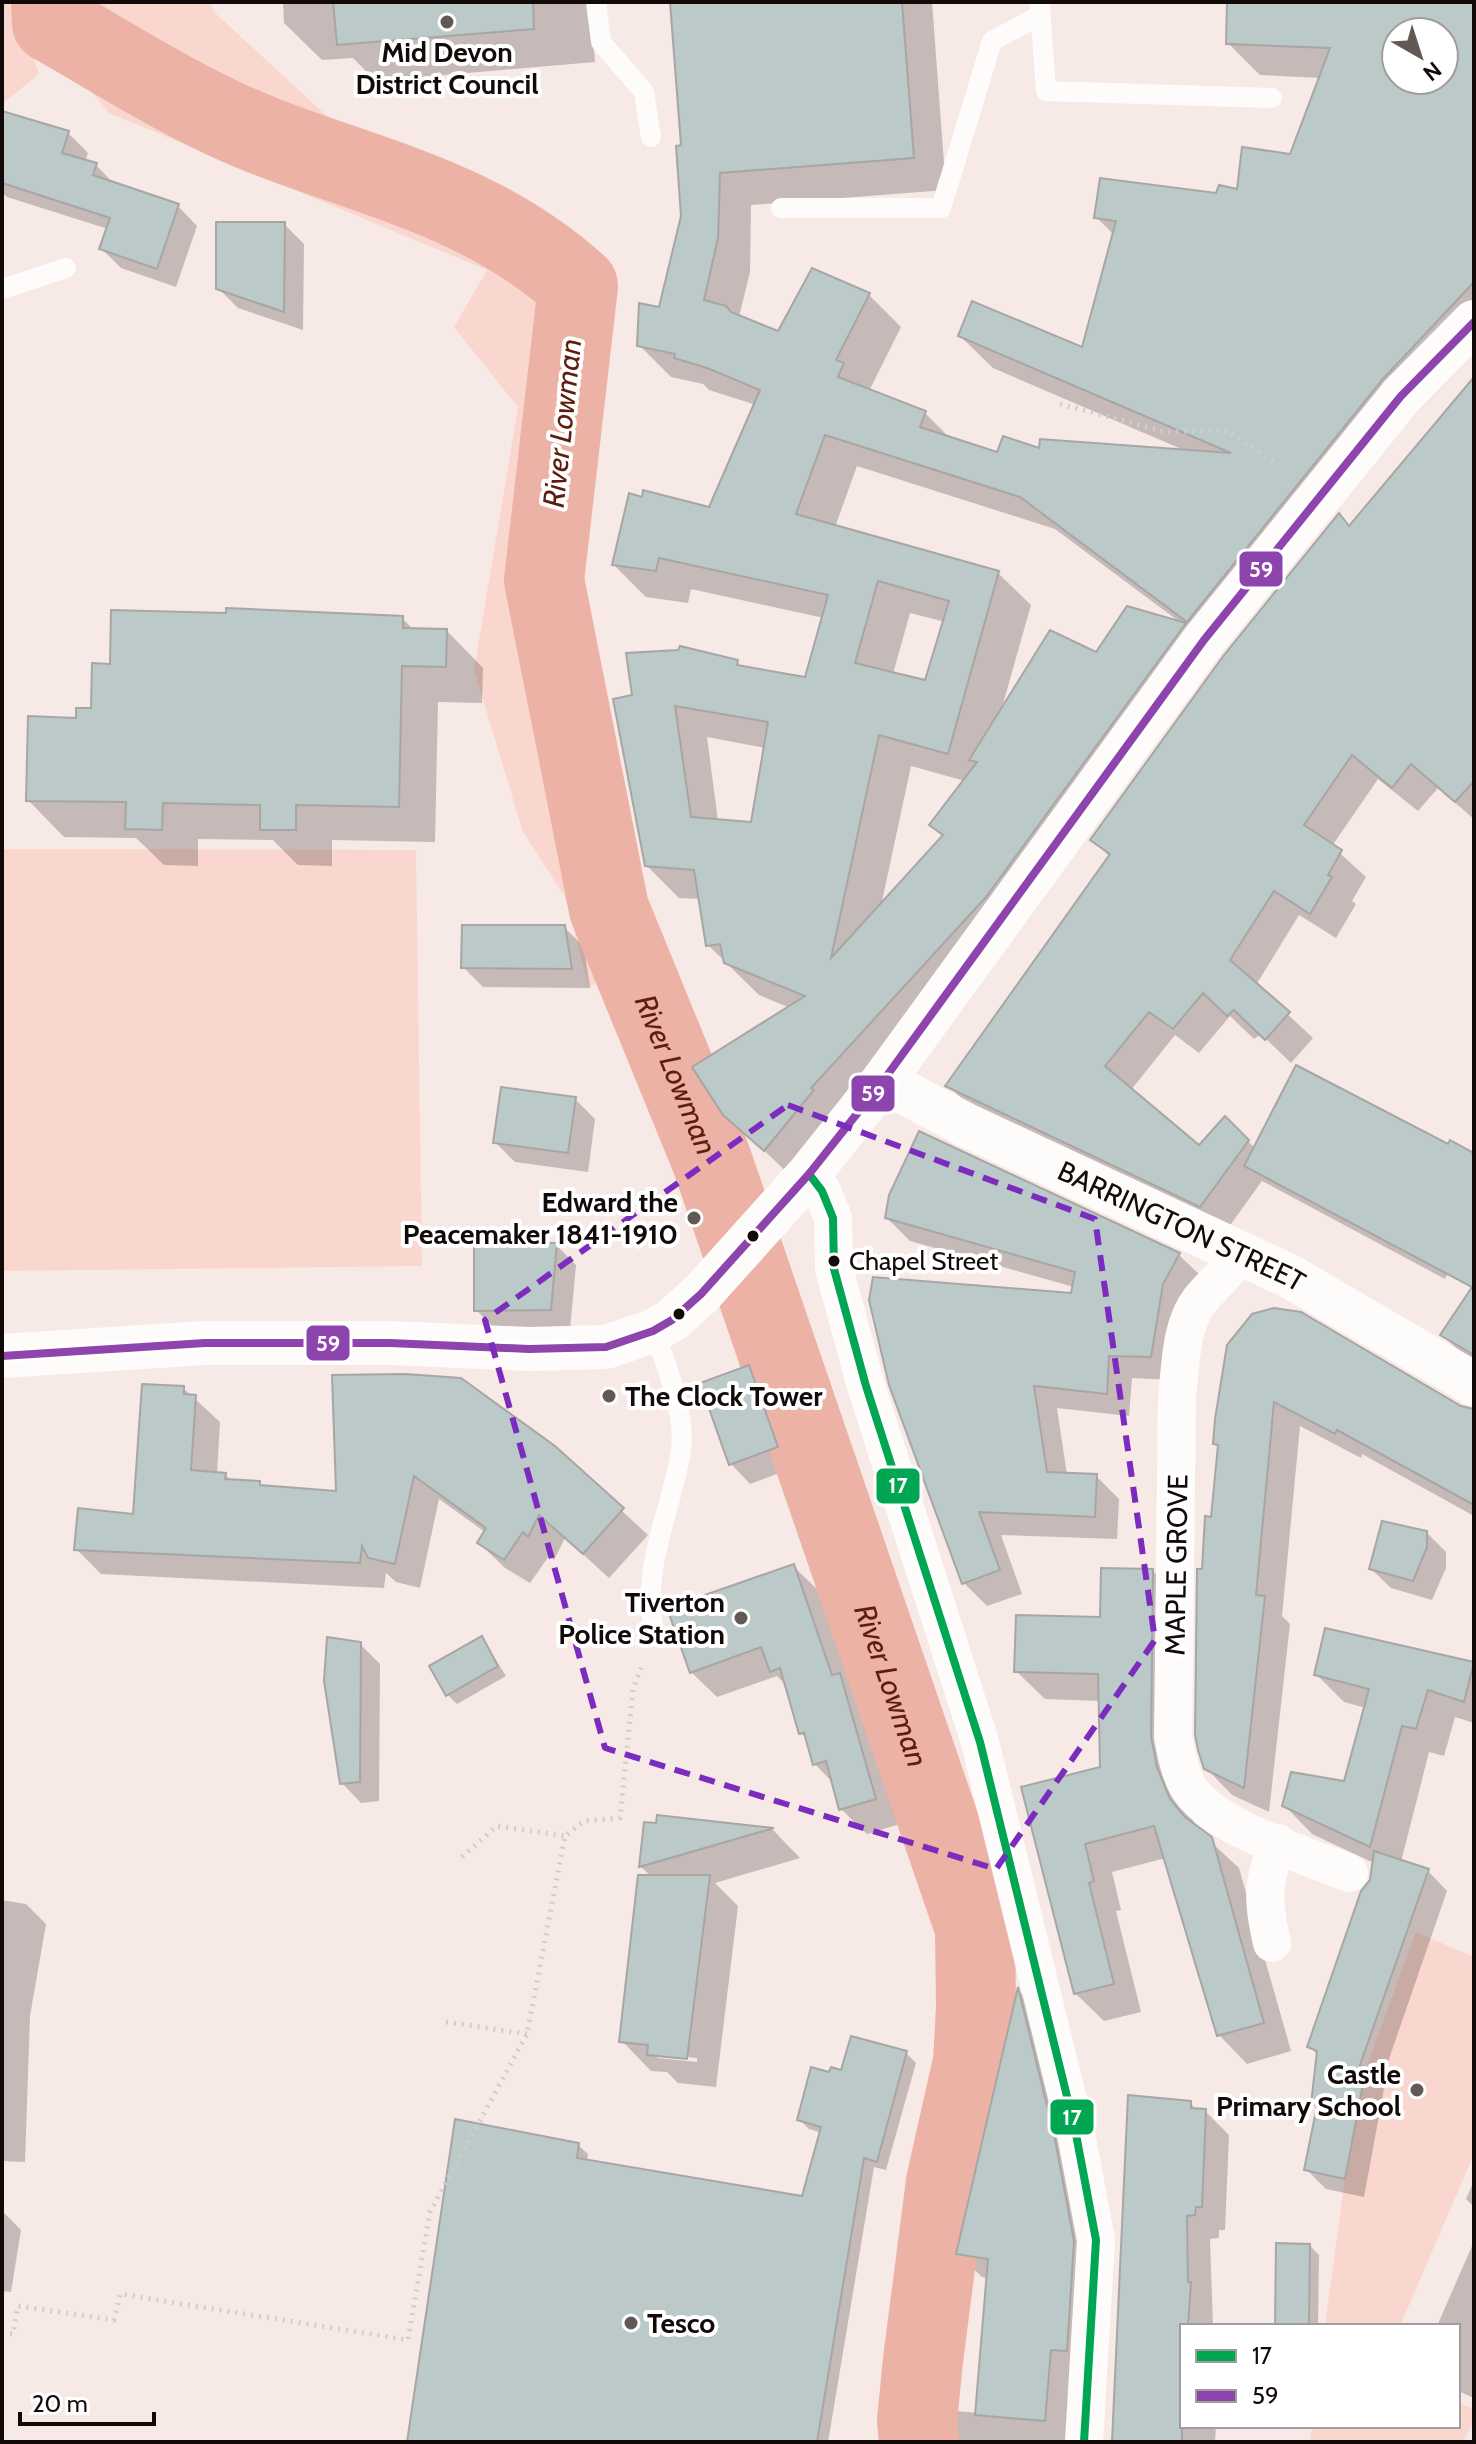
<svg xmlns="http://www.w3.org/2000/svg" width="1476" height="2444" font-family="Cabin,sans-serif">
  <rect width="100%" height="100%" fill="#f7e9e5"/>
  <g fill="#fad7ce">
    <path d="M2,2H15L39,74L2,104Z"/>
    <path d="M69,2H210L214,12L329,118L591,247L552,513L596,758L645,948L589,988L565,897L523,832L474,670L518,407L454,327L487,270L109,113L59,51Z"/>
    <path d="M2,849L416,850L422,1266L2,1271Z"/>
    <path d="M1416,1932L1474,1957V2154L1400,2326H1325L1345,2178L1366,2068Z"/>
    <path d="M1458,2403L1474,2409V2421L1463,2442H1310L1312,2426H1458Z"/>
  </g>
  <g fill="#0003" fill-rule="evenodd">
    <path d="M283,2H590L595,62L376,81L353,58L322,60L284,23Z"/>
    <path d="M672,2H932L946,190L751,205L750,272L739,317L779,333L868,294L901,327L869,391L925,413L952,440L998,455L1041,451H1186L993,368L960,336L1083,350L1114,235L1096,217L1238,191L1291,156L1321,78L1260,75L1228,43L1229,2H1474V348L1414,413L797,1182L725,1113L790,1008L759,995L708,945L701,899L679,898L646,865L615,701L737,662L743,668L807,679L824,618L691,589L688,603L646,597L614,565L710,510L756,405L709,390L703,384L671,377L639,345L660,309L683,216V147ZM1396,32H1444V80H1396ZM857,466L1055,529L1181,623L1097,655L1001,711L1031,605L998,573L835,527ZM910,613L945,622L926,682L893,674ZM707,737L766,748L752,825L718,821ZM911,766L965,781L932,825L944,837L881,906Z"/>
    <path d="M2,129L68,133L88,153L85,162L96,165L115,185L178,206L197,226L176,287L121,268L102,249L108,229L7,197L2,192Z"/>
    <path d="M284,224L304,244L303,330L238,308L218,288Z"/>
    <path d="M1474,380V819L1438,788L1418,811L1378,779L1332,846L1366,877L1352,901L1356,904L1336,938L1299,915L1256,985L1313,1038L1291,1063L1261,1034L1254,1039L1230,1016L1199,1053L1175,1035L1131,1090L1200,1148L1225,1119L1255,1148L1474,1155V1223L1445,1279L1262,1181L1226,1231L973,1110L948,1085L1110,857L1092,840Z"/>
    <path d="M402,618L415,631H447L483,668L482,703L438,702L435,842L332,840V866L298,865L273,840L198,839V866L164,865L136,838L64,837L28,800L78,720L93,710L112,666Z"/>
    <path d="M564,927L584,947L590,988L483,987L464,968Z"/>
    <path d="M575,1099L595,1119L588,1172L515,1162L495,1142Z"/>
    <path d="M920,1134L1179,1255L1203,1278L1174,1380L1132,1378L1129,1416L1057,1408L1067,1475L1096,1476L1119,1499L1117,1539L1001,1535L1022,1594L987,1606L964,1583L891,1385L1073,1296L1074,1287L910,1241L887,1218Z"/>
    <path d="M556,1245L576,1265L570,1329L496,1330L476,1310Z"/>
    <path d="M1474,1289V1364L1442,1335Z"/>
    <path d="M749,1368L768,1387L796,1467L750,1484L731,1464Z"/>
    <path d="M1223,1373L1409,1377L1474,1416V1516L1362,1454L1361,1458L1300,1426L1282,1616L1290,1624L1269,1812L1232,1795L1206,1768L1204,1571L1220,1448L1215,1443Z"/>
    <path d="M334,1377L554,1448L648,1535L609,1578L565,1538L554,1560L549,1556L530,1583L505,1568L479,1543L485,1532L439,1499L420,1588L396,1582L386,1573L384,1588L101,1574L76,1549L135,1516L183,1388L220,1422L217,1474H225L232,1481L259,1483L264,1488L338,1493Z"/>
    <path d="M1426,1532L1446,1552V1568L1432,1600L1391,1588L1371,1569Z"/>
    <path d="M793,1566L819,1591L851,1686L865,1701L900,1824L867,1834L841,1809L834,1784L815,1764L808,1740L801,1733L788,1687L777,1676L717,1697L691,1672Z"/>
    <path d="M1152,1570L1180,1599L1184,1797L1197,1829L1239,1868L1291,2051L1247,2064L1219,2035L1166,1858L1112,1872L1121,1910L1116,1911L1141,2012L1104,2021L1075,1993L1024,1789L1102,1769L1101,1701L1045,1699L1016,1671L1102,1619Z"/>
    <path d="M1326,1630L1474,1664V1723L1455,1717L1444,1756L1429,1752L1401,1862L1428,1871L1447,1891L1380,2085L1384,2089L1364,2197L1326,2189L1306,2169L1318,2109L1313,2104L1319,2056L1310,2047L1372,1881L1374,1863L1312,1834L1285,1806L1346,1784L1366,1708L1344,1702L1316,1674Z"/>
    <path d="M482,1639L506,1676L457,1704L448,1695Z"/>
    <path d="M360,1644L380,1664L379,1801L361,1803L342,1783Z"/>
    <path d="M659,1817L773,1830L800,1858L715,1883L738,1906L716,2087L678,2083L667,2072L651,2071L622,2041L652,1877L641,1867L646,1824L658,1825ZM653,2053L697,2058V2062L658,2058Z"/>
    <path d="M2,1900L26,1904L46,1924L30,2016L25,2162L2,2161Z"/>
    <path d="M1019,1991L1041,2013L1097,2266L1069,2442H943L945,2410L978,2413L989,2278L982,2277L958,2253Z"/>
    <path d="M906,2053L916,2063L886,2170L874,2167L828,2442H409L578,2145L588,2154L587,2161L804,2198L822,2133L809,2129L799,2119L831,2074Z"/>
    <path d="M1190,2103L1198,2111H1205L1229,2135L1225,2230H1219V2238L1210,2239L1213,2326H1182V2426H1216L1215,2442H1114Z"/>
    <path d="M1474,2181V2207L1466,2199Z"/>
    <path d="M2,2211L21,2230L11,2292L2,2291Z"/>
    <path d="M1310,2246L1319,2255L1318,2326H1277Z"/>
    <path d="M1472,2246H1474V2398L1458,2391V2326H1437Z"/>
  </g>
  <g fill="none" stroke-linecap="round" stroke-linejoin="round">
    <path stroke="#ecb2a5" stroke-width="80" id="s1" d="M51,2L52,23C123,63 191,108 267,137C379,180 486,202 578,286L544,580L609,909L712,1161L975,1928L976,2008L973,2062L946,2182L923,2360L917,2421L919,2442"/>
  </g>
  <g fill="#bbc9c8" stroke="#a8a6a5" stroke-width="2" fill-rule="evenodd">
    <path d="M333,2H533L534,29L337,45Z"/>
    <path d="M670,2H902L914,158L720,173L718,238L704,300L726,306L731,312L778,331L812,268L870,293L836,360L844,363L838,377L926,411L920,427L997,452L1003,436L1039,448L1040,439L1231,453L958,336L972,301L1082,347L1116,221L1094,218L1100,178L1216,193L1219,185L1237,189L1242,147L1290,154L1330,48L1226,44L1227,2H1474V282L1382,380L1187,622L1020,497L825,435L796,514L999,571L948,754L879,735L831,958L943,835L929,825L977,762L969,760L1050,630L1096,652L1127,606L1186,623L986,897L811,1088L814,1090L764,1151L723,1115L692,1067L805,996L724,963L720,944L706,946L694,870L645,866L613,699L632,695L626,653L678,650L680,646L738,660L737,665L805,677L828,595L659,558L656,571L612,565L629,493L642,497L643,490L709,507L760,390L707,368L674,358L675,354L637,346L639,303L659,307L681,216L676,146L681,145ZM1396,32H1444V80H1396ZM878,581L949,601L925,680L855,663ZM675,706L768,722L751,822L691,817Z"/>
    <path d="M2,111L69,131L62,153L97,163L93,175L179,204L157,269L99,249L110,218L2,183Z"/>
    <path d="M216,222H285L284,312L216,289Z"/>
    <path d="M1474,377V781L1455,802L1411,764L1392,788L1352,755L1304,825L1342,850L1328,875L1332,877L1310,914L1274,891L1230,960L1290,1012L1265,1040L1234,1010L1227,1016L1203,993L1173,1029L1149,1012L1105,1066L1199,1145L1225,1116L1249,1140L1200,1207L945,1086L1110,854L1090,840L1224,655L1339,513L1349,526Z"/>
    <path d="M226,608L403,616V628L447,629L446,667L402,666L399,807L296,805V830H260V805L163,803L162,830L125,829L126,802L26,801L28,716L76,718V708H91L92,663L110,664L111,610L226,613Z"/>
    <path d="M462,925H565L572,969L461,968Z"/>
    <path d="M1296,1065L1448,1144L1450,1140L1474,1153V1355L1440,1335L1472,1287L1244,1166Z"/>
    <path d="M501,1087L576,1097L568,1153L493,1143Z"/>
    <path d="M919,1131L1180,1253L1163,1284L1151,1357L1109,1356L1107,1394L1034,1386L1047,1472L1097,1474L1095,1517L979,1512L1000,1570L962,1584L889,1385L869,1300L873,1277L1071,1293L1075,1272L885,1218L889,1195Z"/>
    <path d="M474,1242L557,1243L551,1310L474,1311Z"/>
    <path d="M1274,1308L1301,1312L1461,1406L1474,1409V1505L1337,1430L1335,1434L1274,1402L1256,1595L1265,1596L1244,1788L1204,1769L1198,1750L1195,1735L1197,1569H1202L1205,1516L1211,1517L1218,1445L1213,1444L1215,1419L1227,1345L1252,1314Z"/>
    <path d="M749,1365L778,1447L729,1465L700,1383Z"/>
    <path d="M405,1374L461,1378L555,1446L624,1508L583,1554L539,1515L528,1537L523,1532L504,1560L477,1543L486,1528L414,1476L395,1564L368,1558L362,1546L360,1563L74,1550L78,1508L133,1514L142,1384L184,1386V1394L196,1395L191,1470L226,1473L225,1479L260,1481V1485L336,1491L332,1375Z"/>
    <path d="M1382,1521L1427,1531V1547L1413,1581L1369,1569Z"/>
    <path d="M794,1564L832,1675L840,1673L876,1799L839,1810L826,1761L813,1765L804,1733L799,1734L780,1668L770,1672L761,1647L690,1673L667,1608Z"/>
    <path d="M1101,1568L1153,1569L1151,1737L1157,1767L1170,1799L1185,1817L1212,1837L1264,2023L1217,2036L1154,1826L1085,1844L1094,1881L1089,1883L1114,1984L1074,1994L1021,1787L1100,1767L1098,1674L1014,1672L1016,1615L1100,1617Z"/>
    <path d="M1325,1628L1474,1662L1464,1702L1428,1690L1416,1729L1402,1726L1370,1847L1282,1806L1291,1772L1344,1781L1369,1689L1314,1675Z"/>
    <path d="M482,1636L498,1666L446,1696L429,1666Z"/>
    <path d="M327,1637L361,1642L360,1782L340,1784L324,1681Z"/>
    <path d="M657,1815L774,1828L639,1867L644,1822L656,1823Z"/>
    <path d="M1374,1851L1429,1869L1360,2065L1366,2068L1345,2179L1304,2170L1317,2106L1311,2104L1317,2051L1307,2047L1361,1891L1370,1880Z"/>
    <path d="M638,1875H710L687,2059L647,2055L648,2045L619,2042Z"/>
    <path d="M1018,1987L1054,2134L1074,2241L1067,2351L1051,2350L1045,2421L975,2415L988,2259L956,2254Z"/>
    <path d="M851,2036L907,2051L877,2162L864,2158L817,2442H407L455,2119L579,2143L577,2158L802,2196L821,2127L797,2120L811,2067L829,2072L831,2067L841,2070Z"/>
    <path d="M1128,2095L1191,2101V2108L1206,2109L1202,2207H1196L1195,2215L1187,2216L1188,2282H1191L1188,2326H1182V2442H1112Z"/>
    <path d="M1276,2243L1310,2244L1309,2326H1275Z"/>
  </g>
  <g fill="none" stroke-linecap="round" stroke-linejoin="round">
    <g stroke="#d2cdcc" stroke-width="5" stroke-dasharray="2 6" stroke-linecap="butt">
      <path d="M1060,404L1166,432L1228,431L1273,462"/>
      <path d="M462,1857L497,1826L565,1836"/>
      <path d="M446,2022L527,2034"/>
      <path d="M2,2333L13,2334L18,2306L114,2320L120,2294L408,2340L430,2212L527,2034L565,1836L584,1821L620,1818L633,1689L643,1663"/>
    </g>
    <g stroke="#fefcfb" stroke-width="20">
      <path d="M596,2L601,42L644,92L651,137"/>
      <path d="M1040,6L1046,91L1272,98"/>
      <path d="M781,208H941L992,41L1041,15"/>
      <path d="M2,289L66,268"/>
      <path d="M653,1331C666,1361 686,1417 681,1450C671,1515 641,1563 654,1632"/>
    </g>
    <g stroke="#fefcfb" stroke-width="38">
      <path d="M809,1174L822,1191L833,1218L834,1269L866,1386L980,1742L1075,2129L1096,2240L1084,2442"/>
      <path d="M1241,1252C1230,1271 1214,1283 1200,1300C1180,1326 1181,1365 1177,1396L1173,1737C1176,1753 1179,1770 1187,1785C1211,1828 1304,1854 1349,1873"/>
      <path d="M1272,1943C1262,1899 1262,1885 1278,1843"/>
    </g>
    <g stroke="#fefcfb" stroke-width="44">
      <path id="s2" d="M883,1081L966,1125L1291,1277L1474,1384"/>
      <path d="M2,1356L205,1343H390L529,1349L606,1347L653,1331L672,1320L701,1294L809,1174L883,1081L1204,640L1401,396L1474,322"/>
    </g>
    <defs>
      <path id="bus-1" d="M809,1174L822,1191L833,1218L834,1269L866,1386L980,1742L1075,2129L1096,2240L1084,2442"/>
      <path id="bus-2" d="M2,1356L205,1343H390L529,1349L606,1347L653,1331L672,1320L701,1294L809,1174L883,1081L1204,640L1401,396L1474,322"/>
    </defs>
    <use href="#bus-1" stroke="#fff" stroke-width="14"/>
    <use href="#bus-2" stroke="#fff" stroke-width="14"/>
    <use href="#bus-1" stroke="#00a651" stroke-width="8"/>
    <use href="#bus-2" stroke="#8e44ad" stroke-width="8"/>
  </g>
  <path fill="none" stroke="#7b2cbf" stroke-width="6" stroke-dasharray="16 10" stroke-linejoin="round" d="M788,1105L1095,1219L1155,1640L996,1869L605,1748L485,1320Z"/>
  <g fill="#625855" stroke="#fff" stroke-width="3">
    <circle cx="447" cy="22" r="8"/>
    <circle cx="694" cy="1218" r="8"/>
    <circle cx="609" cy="1396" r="8"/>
    <circle cx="741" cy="1618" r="8"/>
    <circle cx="1417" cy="2090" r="8"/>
    <circle cx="631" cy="2323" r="8"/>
  </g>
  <g fill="#120a08" stroke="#fff" stroke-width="3">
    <circle cx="753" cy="1236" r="7"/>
    <circle cx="834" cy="1261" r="7"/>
    <circle cx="679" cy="1314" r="7"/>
  </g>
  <g text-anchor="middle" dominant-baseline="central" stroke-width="8" stroke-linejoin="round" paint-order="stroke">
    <g font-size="26" fill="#120a08" stroke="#fff" text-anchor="start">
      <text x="849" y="1261">Chapel Street</text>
    </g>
    <g font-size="28" font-weight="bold" fill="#120a08" stroke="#fff" text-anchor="end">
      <text x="447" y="52" text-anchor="middle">Mid Devon<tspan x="447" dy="32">District Council</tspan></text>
      <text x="678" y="1202">Edward the<tspan x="678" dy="32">Peacemaker 1841-1910</tspan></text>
      <text x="625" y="1396" text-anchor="start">The Clock Tower</text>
      <text x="725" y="1602">Tiverton<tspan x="725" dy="32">Police Station</tspan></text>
      <text x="1401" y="2074">Castle<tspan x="1401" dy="32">Primary School</tspan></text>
      <text x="647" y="2323" text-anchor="start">Tesco</text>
    </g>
    <g font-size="28" fill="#120a08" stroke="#fff">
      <text stroke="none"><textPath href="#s2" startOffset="332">BARRINGTON STREET</textPath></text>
      <text transform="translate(1176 1565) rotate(-89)">MAPLE GROVE</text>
    </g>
    <g font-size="30" font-style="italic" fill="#5f1d0e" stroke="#fff">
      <text transform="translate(562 423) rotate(-84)">River Lowman</text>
      <text stroke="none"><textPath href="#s1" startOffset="1422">River Lowman</textPath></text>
      <text stroke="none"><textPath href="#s1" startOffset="2070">River Lowman</textPath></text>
    </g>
  </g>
  <g stroke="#fff" stroke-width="3">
    <rect x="1238" y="550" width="46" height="38" rx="8" fill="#8e44ad"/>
    <rect x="850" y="1074" width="46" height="39" rx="8" fill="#8e44ad"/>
    <rect x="305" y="1324" width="46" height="38" rx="8" fill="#8e44ad"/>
    <rect x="875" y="1467" width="46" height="38" rx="8" fill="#00a651"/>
    <rect x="1049" y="2098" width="46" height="38" rx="8" fill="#00a651"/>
  </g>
  <g font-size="22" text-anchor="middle" font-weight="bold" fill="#fff">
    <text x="1261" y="577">59</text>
    <text x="873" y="1101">59</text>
    <text x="328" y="1351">59</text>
    <text x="898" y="1493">17</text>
    <text x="1072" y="2125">17</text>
  </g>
  <rect width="1476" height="2444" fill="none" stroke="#120a08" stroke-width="8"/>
  <rect x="1180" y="2324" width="280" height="104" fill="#ffffff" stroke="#a09d9c" stroke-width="2"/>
  <rect x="1196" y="2350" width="40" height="12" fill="#00a651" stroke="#a09d9c" stroke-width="2"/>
  <text x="1252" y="2364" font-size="24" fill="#120a08">17</text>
  <rect x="1196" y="2390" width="40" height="12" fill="#8e44ad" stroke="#a09d9c" stroke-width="2"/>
  <text x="1252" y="2404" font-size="24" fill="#120a08">59</text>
  <g transform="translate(1420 56) rotate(141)"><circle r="38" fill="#ffffff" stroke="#a09d9c" stroke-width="2"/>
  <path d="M0-6L14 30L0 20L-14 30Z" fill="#625855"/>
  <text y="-12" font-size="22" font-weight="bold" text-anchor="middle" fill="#120a08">N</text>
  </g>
  <path d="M20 2412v12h134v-12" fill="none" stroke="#120a08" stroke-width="4"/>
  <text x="32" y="2412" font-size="24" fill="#120a08" stroke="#ffffff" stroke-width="6" paint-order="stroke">20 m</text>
</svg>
